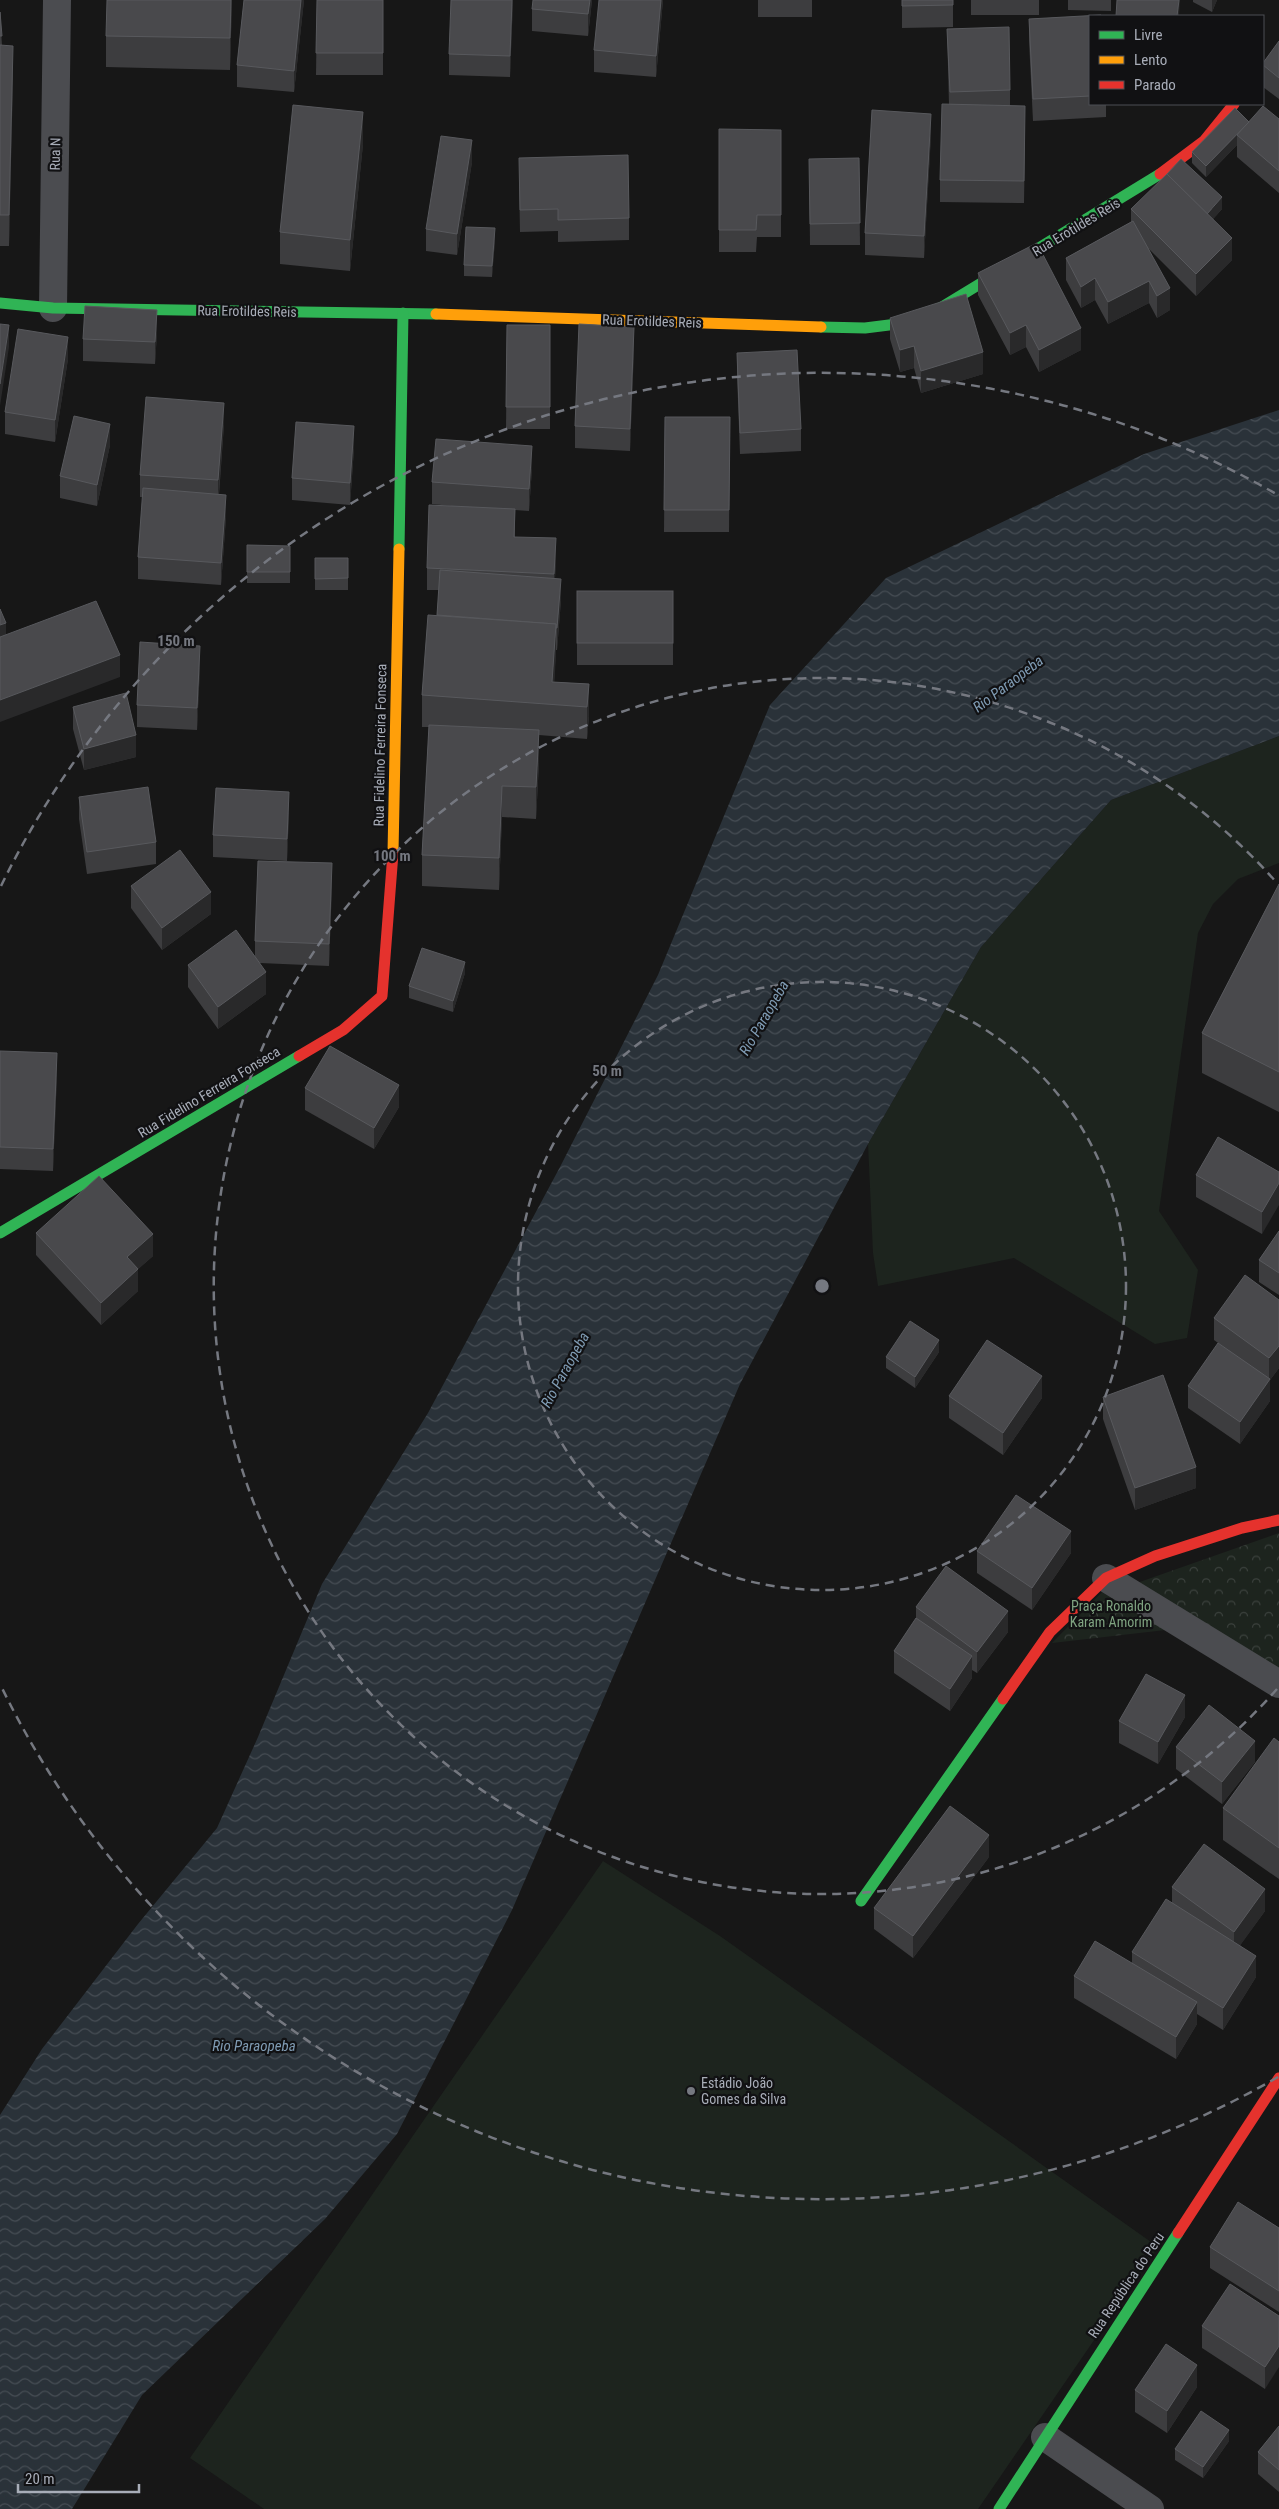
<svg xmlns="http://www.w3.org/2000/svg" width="1279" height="2509" font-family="'Roboto Condensed',sans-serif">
  <defs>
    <pattern id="park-crowns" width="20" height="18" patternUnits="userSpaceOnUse" patternTransform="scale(1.25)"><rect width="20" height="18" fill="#1d241e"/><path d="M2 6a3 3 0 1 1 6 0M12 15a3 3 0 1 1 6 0" fill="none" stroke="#3b413d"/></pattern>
    <pattern id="water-waves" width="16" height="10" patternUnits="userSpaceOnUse" patternTransform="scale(1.25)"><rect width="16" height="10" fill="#2a3239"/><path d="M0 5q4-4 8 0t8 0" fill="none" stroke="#464d54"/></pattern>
  </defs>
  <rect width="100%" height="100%" fill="#171717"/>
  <g fill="#1d241e">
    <path d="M1279,736V863L1238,879L1213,904L1198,933L1159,1211L1198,1270L1187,1338L1155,1344L1014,1258L878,1286L873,1253L868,1144L981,947L1111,800Z"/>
    <path d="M603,1861L720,1936L1158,2247L978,2509H264L190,2458Z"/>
  </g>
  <g fill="url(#park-crowns)">
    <path d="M1279,1533V1670L1137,1583Z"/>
    <path d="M1107,1587L1174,1629L1052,1643Z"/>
  </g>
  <path fill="url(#water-waves)" d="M1279,410V736L1111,800L981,947L868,1144L740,1384L512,1910L397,2134L325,2219L142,2395L72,2509H0V2115L42,2049L138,1924L217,1828L258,1737L322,1584L428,1413L560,1167L658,975L770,705L886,578L1144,454Z"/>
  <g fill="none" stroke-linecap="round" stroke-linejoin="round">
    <g stroke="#4b4c50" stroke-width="28">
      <path d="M53,308L57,0"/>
      <path d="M1106,1578L1279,1684"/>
      <path d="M1045,2437L1150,2509"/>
    </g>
    <g stroke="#30b455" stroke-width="11">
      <path d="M0,303L53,308L436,314"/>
      <path d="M821,327L865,328L905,323L942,307L1160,174"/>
      <path d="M399,549L403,313"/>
      <path d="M0,1233L299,1056"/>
      <path d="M861,1901L1003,1699"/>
      <path d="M999,2509L1178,2233"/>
    </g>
    <g stroke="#ff9f0a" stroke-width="11">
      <path d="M436,314L821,327"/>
      <path d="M393,853L399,549"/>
    </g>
    <g stroke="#e5322d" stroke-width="11">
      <path d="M1160,174L1204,141L1234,104"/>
      <path d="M299,1056L343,1030L382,996L393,853"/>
      <path d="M1003,1699L1050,1632L1106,1578L1155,1556L1242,1528L1279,1520"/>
      <path d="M1178,2233L1279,2078"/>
    </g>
  </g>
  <g fill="#3d3d3f">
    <path d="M232,0L230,70L106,67V36Z"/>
    <path d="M244,0H304L294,92L237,87V65Z"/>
    <path d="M317,0H383V75H316Z"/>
    <path d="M513,0L510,77L449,75V54Z"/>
    <path d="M592,0L588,36L532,31V9Z"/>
    <path d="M663,0L656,77L594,72V50Z"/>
    <rect x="758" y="0" width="54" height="17"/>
    <path d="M902,0H953V27L902,28Z"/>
    <rect x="971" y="0" width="68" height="15"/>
    <path d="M1068,0H1111V11L1068,10Z"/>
    <path d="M1193,0H1217L1212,12L1193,2Z"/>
    <path d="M0,12L2,46L13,77L9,246H0Z"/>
    <path d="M1090,16V104H1106V117L1033,121L1029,41V19Z"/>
    <path d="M947,29L1010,90V105L1025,127L1024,203L940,202V180L949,105Z"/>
    <path d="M1279,41V99L1263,87V63Z"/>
    <path d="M1279,119V193L1237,157V145L1206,177L1192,163V152Z"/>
    <path d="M719,129L781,130V237H757L756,252H719Z"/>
    <path d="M931,135L924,258L865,255V233Z"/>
    <path d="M363,144L350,271L280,264V232Z"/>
    <path d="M859,158L860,245H810L809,159Z"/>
    <path d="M472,162L457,255L426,251V229Z"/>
    <path d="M519,180L629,218V240L558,242V231L520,232Z"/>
    <path d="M1131,209H1222L1213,219L1232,260L1196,296L1149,249L1170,310L1157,318L1149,303L1108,324L1095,300L1081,308L1066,280V258L1131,222Z"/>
    <path d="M495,240L492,277L464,276V265Z"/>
    <path d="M978,273L1081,350L1039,372L1026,347L1010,355L978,295Z"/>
    <path d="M890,318L983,374L921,393L914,368L900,372L890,339Z"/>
    <path d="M507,325H550V429H506Z"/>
    <path d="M157,332L155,364L83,361V339Z"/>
    <path d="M634,349L630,451L575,448V426Z"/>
    <path d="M737,353L801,429V451L740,454L737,375Z"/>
    <path d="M68,359L55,442L5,434V412Z"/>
    <path d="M665,417H730L729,532H664Z"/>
    <path d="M224,424L219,495L226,517L221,585L138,579V557L143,497H140V475Z"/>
    <path d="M110,445L97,506L60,498V476Z"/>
    <path d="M354,448L350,505L292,500V478Z"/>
    <path d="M532,468L529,511L515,510V537L556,560L555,578L561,600L557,650H556L554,682L589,684V716L587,739L539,735V762L536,819L502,817L499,890L422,886V855L429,727H422V695L437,615L439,590H427V568L451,506L432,504V482Z"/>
    <path d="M247,545L290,546V583H247Z"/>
    <rect x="315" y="558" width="33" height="32"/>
    <rect x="577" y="591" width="96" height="74"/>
    <path d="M200,667L197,730L137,727V705Z"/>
    <path d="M73,707L136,757L84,770L73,729Z"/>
    <path d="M79,797L156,842V864L87,874L79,819Z"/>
    <path d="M289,813L287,861L213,857V835Z"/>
    <path d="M1279,884V1112L1202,1073V1033Z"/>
    <path d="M332,885L329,966L260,963L266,994L218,1029L188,987V965L255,956V941Z"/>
    <path d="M131,886L211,914L162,950L131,908Z"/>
    <path d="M465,973L453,1012L409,998V986Z"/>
    <path d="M0,1051L57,1075L53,1171L0,1169Z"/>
    <path d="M305,1088L399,1107L374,1149L305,1110Z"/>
    <path d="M1279,1172L1262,1234L1196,1197V1175Z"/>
    <path d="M1279,1231V1295L1259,1282V1260Z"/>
    <path d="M36,1233L153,1256L138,1269V1291L101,1325L36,1255Z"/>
    <path d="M1279,1300V1368L1270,1380V1401L1240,1444L1188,1408V1386L1229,1351L1214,1340V1318Z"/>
    <path d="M939,1352L915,1388L886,1368V1357Z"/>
    <path d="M949,1396L1042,1398L1003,1455L949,1418Z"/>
    <path d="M1103,1397L1196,1488L1135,1510L1103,1419Z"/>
    <path d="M977,1551L1071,1553L1032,1610L977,1573Z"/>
    <path d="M916,1607L1008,1632L977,1673L972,1670V1678L950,1711L894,1673V1651L916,1619Z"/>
    <path d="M1185,1717L1158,1764L1119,1743V1721Z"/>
    <path d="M1279,1742V1879L1223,1840V1808Z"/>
    <path d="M1176,1747L1255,1762L1222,1804L1176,1769Z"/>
    <path d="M989,1857L913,1958L874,1929V1908Z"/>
    <path d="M1172,1887L1265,1911L1240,1945L1256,1977L1223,2030L1197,2014V2024L1176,2059L1074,1998V1976L1132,1964V1952L1172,1903Z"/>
    <path d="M1279,2228V2312L1210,2268V2247Z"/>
    <path d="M1279,2316L1265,2389L1202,2348V2326Z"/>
    <path d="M1197,2387L1167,2433L1135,2412V2390Z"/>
    <path d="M1279,2426V2492L1258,2474V2452Z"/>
    <path d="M1229,2441L1203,2478L1175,2460V2449Z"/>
  </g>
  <g fill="#29292a">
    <path d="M231,0H232L230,70V38Z"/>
    <path d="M301,0H304L294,92V71Z"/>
    <path d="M512,0H513L510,77V56Z"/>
    <path d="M590,0H592L588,36V14Z"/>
    <path d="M661,0H663L656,77V56Z"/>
    <path d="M1179,0H1180L1179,16H1177Z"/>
    <path d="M1212,0H1217L1212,12Z"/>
    <path d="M13,46V77L9,246V215Z"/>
    <path d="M1025,106V127L1024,203V181Z"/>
    <path d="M363,112V144L350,271V240Z"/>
    <path d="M931,114V135L924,258V236Z"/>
    <path d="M1249,122L1237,135V145L1206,177V166Z"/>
    <path d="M472,140V162L457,255V234Z"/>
    <path d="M1222,197V209L1206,227V216Z"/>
    <path d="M495,228V240L492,277V266Z"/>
    <path d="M1232,238V260L1196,296V274Z"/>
    <path d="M1095,278V300L1081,308V287Z"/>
    <path d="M1149,281V303L1108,324V302Z"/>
    <path d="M1170,288V310L1157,318V296Z"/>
    <path d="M157,310V332L155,364V342Z"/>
    <path d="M9,325V347L0,406V384Z"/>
    <path d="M1026,325V347L1010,355V333Z"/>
    <path d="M634,327V349L630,451V429Z"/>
    <path d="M1081,328V350L1039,372V350Z"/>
    <path d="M68,337V359L55,442V420Z"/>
    <path d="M914,346V368L900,372V350Z"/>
    <path d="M983,352V374L921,393V371Z"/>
    <path d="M224,403V424L218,502V480Z"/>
    <path d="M110,424V445L97,506V485Z"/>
    <path d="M354,426V448L350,505V483Z"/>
    <path d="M532,446V468L529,511V489Z"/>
    <path d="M226,495V517L221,585V563Z"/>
    <path d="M556,538V560L554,596V574Z"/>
    <path d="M561,579V600L557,650V628Z"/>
    <path d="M6,623V645L0,647V625Z"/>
    <path d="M556,624V655L553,705L552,682Z"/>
    <path d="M200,646V667L197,730V708Z"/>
    <path d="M120,655V677L0,722V700Z"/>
    <path d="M589,684V716L587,739V707Z"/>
    <path d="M539,730V762L536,819V787Z"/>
    <path d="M136,735V757L84,770V749Z"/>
    <path d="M502,786V817L499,890V858Z"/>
    <path d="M289,792V813L287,861V839Z"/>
    <path d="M332,863V885L329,966V944Z"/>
    <path d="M211,892V914L162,950V928Z"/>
    <path d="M465,962V973L453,1012V1001Z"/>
    <path d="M266,972V994L218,1029V1007Z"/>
    <path d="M57,1053V1075L53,1171V1149Z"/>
    <path d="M399,1085V1107L374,1149V1128Z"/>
    <path d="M1279,1183V1205L1262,1234V1212Z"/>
    <path d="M153,1234V1256L127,1279V1257Z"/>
    <path d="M138,1269V1291L101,1325V1303Z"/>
    <path d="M939,1340V1352L915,1388V1377Z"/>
    <path d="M1279,1346V1368L1270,1380V1401L1240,1444V1422L1269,1380V1358Z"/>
    <path d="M1042,1376V1398L1003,1455V1433Z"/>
    <path d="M1196,1467V1488L1135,1510V1488Z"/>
    <path d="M1071,1531V1553L1032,1610V1588Z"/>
    <path d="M1008,1611V1632L977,1673V1652Z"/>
    <path d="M972,1656V1678L950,1711V1689Z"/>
    <path d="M1185,1695V1717L1158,1764V1742Z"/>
    <path d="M1255,1741V1762L1222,1804V1782Z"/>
    <path d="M989,1835V1857L913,1958V1936Z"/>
    <path d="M1265,1889V1911L1234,1954V1932Z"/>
    <path d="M1256,1956V1977L1223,2030V2008Z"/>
    <path d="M1197,2002V2024L1176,2059V2037Z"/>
    <path d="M1279,2346V2367L1265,2389V2367Z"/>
    <path d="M1197,2365V2387L1167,2433V2411Z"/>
    <path d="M1229,2430V2441L1203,2478V2467Z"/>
  </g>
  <g fill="#49494c" stroke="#58595d">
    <path d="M107,0H231L230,38L106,36Z"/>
    <path d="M244,0H301L294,71L237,65Z"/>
    <path d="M317,0H383V53H316Z"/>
    <path d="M451,0H512L510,56L449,54Z"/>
    <path d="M533,0H590L588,14L532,9Z"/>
    <path d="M599,0H661L656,56L594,50Z"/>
    <path d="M902,0H953V5L902,6Z"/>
    <path d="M1117,0H1179L1177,16H1116Z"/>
    <path d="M0,12L2,36H0Z"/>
    <path d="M1101,15V16H1090V96L1033,99L1029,19Z"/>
    <path d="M1009,27L1010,90L950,92L947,29Z"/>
    <path d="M1279,41V78L1263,65V63Z"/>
    <path d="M0,45L13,46L9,215H0Z"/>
    <path d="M942,104L1025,106L1024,181L940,180Z"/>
    <path d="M293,105L363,112L350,240L280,232Z"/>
    <path d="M1263,106L1279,119V171L1237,135Z"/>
    <path d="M1235,108L1249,122L1206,166L1192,152Z"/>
    <path d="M872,110L931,114L924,236L865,233Z"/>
    <path d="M719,129L781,130V215H757L756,230H719Z"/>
    <path d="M441,136L472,140L457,234L426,229Z"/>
    <path d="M628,155L629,218L558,220V209L520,210L519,158Z"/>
    <path d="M859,158L860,223L810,224L809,159Z"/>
    <path d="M1181,159L1222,197L1207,214L1167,174Z"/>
    <path d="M1167,174L1232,238L1196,274L1131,209Z"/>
    <path d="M1133,221L1170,288L1157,296L1149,281L1108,302L1095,278L1081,287L1066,258Z"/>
    <path d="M466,227L495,228L492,266L464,265Z"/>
    <path d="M1037,243L1081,328L1039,350L1026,325L1010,333L978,273Z"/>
    <path d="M966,294L983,352L921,371L914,346L900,350L890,318Z"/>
    <path d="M85,306L157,310L155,342L83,339Z"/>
    <path d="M0,324L9,325L0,384Z"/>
    <path d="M579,324L634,327L630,429L575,426Z"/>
    <path d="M507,325H550V407H506Z"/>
    <path d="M18,329L68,337L55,420L5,412Z"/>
    <path d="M797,350L801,429L740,433L737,353Z"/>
    <path d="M146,397L224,403L218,480L140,475Z"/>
    <path d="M74,416L110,424L97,485L60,476Z"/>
    <path d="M665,417H730L729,510H664Z"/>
    <path d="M296,422L354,426L350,483L292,478Z"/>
    <path d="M436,439L532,446L529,489L432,482Z"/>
    <path d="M143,488L226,495L221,563L138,557Z"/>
    <path d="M429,505L515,509L514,537L556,538L554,574L427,568Z"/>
    <path d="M247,545L290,546V572H247Z"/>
    <path d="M315,558H348V578L315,579Z"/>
    <path d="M440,570L561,579L557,628H556V624L437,615Z"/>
    <rect x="577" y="591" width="96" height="52"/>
    <path d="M96,601L120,655L0,700V637Z"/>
    <path d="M0,609L6,623L0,625Z"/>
    <path d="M428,615L556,624L552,682L589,684L587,707L422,695Z"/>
    <path d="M140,642L200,646L197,708L137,705Z"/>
    <path d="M126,693L136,735L84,749L73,707Z"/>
    <path d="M429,725L539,730L536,787L502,786L499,858L422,855Z"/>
    <path d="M148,787L156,842L87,852L79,797Z"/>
    <path d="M216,788L289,792L287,839L213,835Z"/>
    <path d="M180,850L211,892L162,928L131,886Z"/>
    <path d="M258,861L332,863L329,944L255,941Z"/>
    <path d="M1279,884V1072L1202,1033Z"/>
    <path d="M236,930L266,972L218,1007L188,965Z"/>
    <path d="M422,948L465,962L453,1001L409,986Z"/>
    <path d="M330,1046L399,1085L374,1128L305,1088Z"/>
    <path d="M0,1051L57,1053L53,1149L0,1147Z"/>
    <path d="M1218,1137L1279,1172V1183L1262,1212L1196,1175Z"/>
    <path d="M99,1176L153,1234L127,1257L138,1269L101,1303L36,1233Z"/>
    <path d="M1279,1231V1273L1259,1260Z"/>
    <path d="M1245,1275L1279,1300V1346L1269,1358L1214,1318Z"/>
    <path d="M910,1321L939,1340L915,1377L886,1357Z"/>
    <path d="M987,1340L1042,1376L1003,1433L949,1396Z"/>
    <path d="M1218,1343L1270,1379L1240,1422L1188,1386Z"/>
    <path d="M1163,1375L1196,1467L1135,1488L1103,1397Z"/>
    <path d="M1016,1495L1071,1531L1032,1588L977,1551Z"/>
    <path d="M946,1566L1008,1611L977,1652L916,1607Z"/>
    <path d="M916,1618L972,1656L950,1689L894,1651Z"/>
    <path d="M1146,1674L1185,1695L1158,1742L1119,1721Z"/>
    <path d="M1209,1705L1255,1741L1222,1782L1176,1747Z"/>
    <path d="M1274,1738L1279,1742V1848L1223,1808Z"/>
    <path d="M950,1806L989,1835L913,1936L874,1908Z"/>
    <path d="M1204,1844L1265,1889L1234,1932L1172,1887Z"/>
    <path d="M1166,1899L1256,1956L1223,2008L1132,1952Z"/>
    <path d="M1095,1941L1197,2002L1176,2037L1074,1976Z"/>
    <path d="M1238,2202L1279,2228V2291L1210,2247Z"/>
    <path d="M1230,2284L1279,2316V2346L1265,2367L1202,2326Z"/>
    <path d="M1166,2344L1197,2365L1167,2411L1135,2390Z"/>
    <path d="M1201,2411L1229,2430L1203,2467L1175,2449Z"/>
    <path d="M1279,2426V2470L1258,2452Z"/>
  </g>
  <g fill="none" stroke="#757880" stroke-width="2.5" stroke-dasharray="9 6">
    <circle cx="822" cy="1286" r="304"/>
    <path d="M1277 1689A608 608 0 1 1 1277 883"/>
    <path d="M1278 2077A913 913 0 0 1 1 1686M1 886A913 913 0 0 1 1278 495"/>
  </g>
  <circle fill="#757880" stroke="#111113" stroke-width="2" cx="691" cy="2091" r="5"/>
  <g text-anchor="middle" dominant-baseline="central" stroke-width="4.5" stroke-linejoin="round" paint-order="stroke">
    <g font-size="14" fill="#a8adb8" stroke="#111113">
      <text transform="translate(55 154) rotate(-89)">Rua N</text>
      <text transform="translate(1076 227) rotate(-31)">Rua Erotildes Reis</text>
      <text transform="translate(247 311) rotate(1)">Rua Erotildes Reis</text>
      <text transform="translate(652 321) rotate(2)">Rua Erotildes Reis</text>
      <text transform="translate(380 745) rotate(-89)">Rua Fidelino Ferreira Fonseca</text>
      <text transform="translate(209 1092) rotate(-31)">Rua Fidelino Ferreira Fonseca</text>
      <text transform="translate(1126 2285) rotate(-56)">Rua República do Peru</text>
    </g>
    <g font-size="14" fill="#7fa381" stroke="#111113">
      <text x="1111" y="1606">Praça Ronaldo<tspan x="1111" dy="16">Karam Amorim</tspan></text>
    </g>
    <g font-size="14" fill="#a8adb8" stroke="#111113" text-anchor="start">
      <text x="701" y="2083">Estádio João<tspan x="701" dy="16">Gomes da Silva</tspan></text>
    </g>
    <g font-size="15" font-style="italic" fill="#7f9bb3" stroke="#111113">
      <text transform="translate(1008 684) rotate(-37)">Rio Paraopeba</text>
      <text transform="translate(764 1018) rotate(-60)">Rio Paraopeba</text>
      <text transform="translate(565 1370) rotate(-61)">Rio Paraopeba</text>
      <text x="254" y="2046">Rio Paraopeba</text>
    </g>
  </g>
  <circle cx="822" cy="1286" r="8" fill="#757880" stroke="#111113" stroke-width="2.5"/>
  <g font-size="15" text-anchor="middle" font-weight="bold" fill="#757880" stroke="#111113" stroke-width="4.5" stroke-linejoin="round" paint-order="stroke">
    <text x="176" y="646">150 m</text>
    <text x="392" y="861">100 m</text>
    <text x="607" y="1076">50 m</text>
  </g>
  <rect x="1089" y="15" width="175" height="90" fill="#111113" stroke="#4d4f55"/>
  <rect x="1099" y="31" width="25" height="8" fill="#30b455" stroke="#4d4f55"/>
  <text x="1134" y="40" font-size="15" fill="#a8adb8">Livre</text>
  <rect x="1099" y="56" width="25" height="8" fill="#ff9f0a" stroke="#4d4f55"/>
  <text x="1134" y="65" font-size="15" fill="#a8adb8">Lento</text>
  <rect x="1099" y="81" width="25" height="8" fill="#e5322d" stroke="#4d4f55"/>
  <text x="1134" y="90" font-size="15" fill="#a8adb8">Parado</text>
  <path d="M18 2484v8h121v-8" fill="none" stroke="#a8adb8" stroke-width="2.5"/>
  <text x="25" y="2484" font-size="15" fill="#a8adb8" stroke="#111113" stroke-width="4" paint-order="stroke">20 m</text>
</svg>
